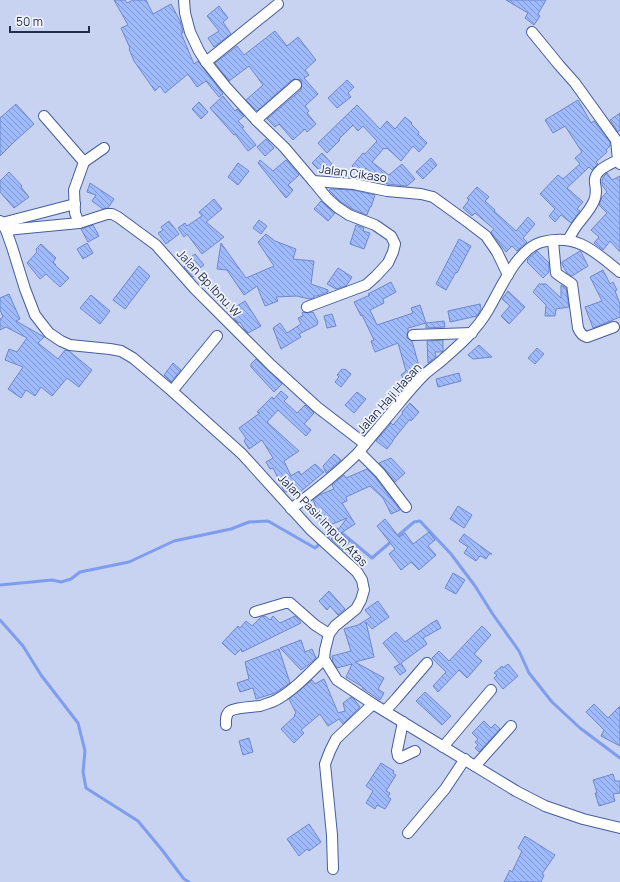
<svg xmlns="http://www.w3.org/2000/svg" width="620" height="882" font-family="Manrope,sans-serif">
  <defs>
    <pattern id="building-back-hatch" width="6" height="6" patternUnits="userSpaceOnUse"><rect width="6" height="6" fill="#9fbafd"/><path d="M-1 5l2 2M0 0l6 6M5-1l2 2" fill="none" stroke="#8198cf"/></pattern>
  </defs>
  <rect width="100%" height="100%" fill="#c7d3f1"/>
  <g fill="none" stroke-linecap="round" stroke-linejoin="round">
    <g stroke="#7e9def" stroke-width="3">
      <path d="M0,585L52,580L61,582L71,579L80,572L129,562L174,541L231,529L249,522L268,521L315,548L337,529L372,558L414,522L420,521L451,554L475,586L492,613L519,651L529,673L552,702L580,728L620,758"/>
      <path d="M0,620L23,646L41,675L78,723L85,751L83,772L86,788L138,821L162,850L184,879L189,882"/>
    </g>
  </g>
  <g fill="url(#building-back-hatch)" stroke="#6d87cd">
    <path d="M114,0H125L127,3L133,0H146L153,14L171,4L180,21L183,33H181L194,64L198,61L223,94L219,97L206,81L197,87L188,74L165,93L160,86L155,91L134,61L129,49L130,48L121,28L128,25Z"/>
    <path d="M506,0H546L538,14L540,16L534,25L525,18L528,13Z"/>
    <path d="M219,6L228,18L223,22L231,34L214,47L208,38L219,31L207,16Z"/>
    <path d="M275,31L287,46L298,37L316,60L305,70L309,75L304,78L318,94L305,106L309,111L307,113L316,124L307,132L305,129L293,140L279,124L275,127L267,119L301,90L302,84L301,80L295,79L292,80L257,111L246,100L263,85L249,66L229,81L215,63L237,46L244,55Z"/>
    <path d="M347,80L354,87L348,93L351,97L337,108L328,98Z"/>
    <path d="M223,96L235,111L237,109L244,116L238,121L244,127L242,128L256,145L248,151L235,134L234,135L210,108Z"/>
    <path d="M578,100L591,123L594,121L610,142V146L606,150L607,152L596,162L598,164L592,170L589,167L567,188L583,202L577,209L580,211L571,223L561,215L555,222L549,216L555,209L540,194L558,175L563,179L580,164L575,158L582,152L565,126L553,133L545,120Z"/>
    <path d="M199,102L208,112L201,119L192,109Z"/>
    <path d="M16,104L34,124L15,141L0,156V118Z"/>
    <path d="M357,105L380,129L387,121L395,129L405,117L412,123L411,124L419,132L418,134L427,143L419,152L413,146L401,161L387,148L385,149L384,148L372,162L389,175L402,164L415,179L407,186L387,184L382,179L381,180L366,168L362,174L352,166L363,153L365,154L377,141L363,126L358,131L353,125L339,139L340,140L327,153L318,143Z"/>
    <path d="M620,113V130L618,132L610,120Z"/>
    <path d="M266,139L274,148L265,156L257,147Z"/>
    <path d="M322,153L332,164L322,173L312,163Z"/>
    <path d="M431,158L437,165L423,179L416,172Z"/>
    <path d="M260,160L273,171L286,160L299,175L288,185L293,190L286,198L258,163Z"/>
    <path d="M238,163L249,171L238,185L228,177Z"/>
    <path d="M9,172L22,186L21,187L29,197L14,208L0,192V181Z"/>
    <path d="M607,173L612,180L620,176V252L610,241L603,250L594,243L599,237L591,230L607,213L599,205L602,197L607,192L602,185V180L604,176Z"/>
    <path d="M90,183L114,199L108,208L103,209L92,201L96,195L87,192Z"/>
    <path d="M477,187L489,197L485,201L495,210L494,211L516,231L528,217L535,224L523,238L527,242L517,251L512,246L506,252L491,232L494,229L475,213L472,216L463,208L469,200L467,198Z"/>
    <path d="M331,189L353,190L375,195L371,207H370L367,215L352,209L341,202L329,190Z"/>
    <path d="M214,199L222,209L206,222L224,237L202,254L187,234L184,237L178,228L185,223L187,226L202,216L199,212Z"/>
    <path d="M321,201L335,213L328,221L314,209Z"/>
    <path d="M259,220L267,226L261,234L253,228Z"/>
    <path d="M169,221L179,234L166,244L158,233L163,230L161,227Z"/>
    <path d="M93,225L99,236L88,242L81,229Z"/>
    <path d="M356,225L364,228L363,231L370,233L364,249L350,244Z"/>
    <path d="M266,234L275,241L296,249L293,259L314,261L311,284L328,290V292L317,296H314V298L309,299L297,296L276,297L278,301L265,306L257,286L244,295L227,270L217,269L221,243L246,278L274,266L258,242Z"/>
    <path d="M459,239L471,246L457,273L456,272L446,290L436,284Z"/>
    <path d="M87,243L93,253L83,259L77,249Z"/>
    <path d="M41,244L56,258L53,262L56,265H55L69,278L60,287L46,274L40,279L27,263L37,252L36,249Z"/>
    <path d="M537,251L549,263V272L543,278L527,262L528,261L527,260L529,258Z"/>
    <path d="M580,251L581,252L588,266L572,276L567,273L562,264V262Z"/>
    <path d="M195,254L204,265L196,271L198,273L193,277L184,267L190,262L188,259Z"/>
    <path d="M139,266L150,276L125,309L113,300Z"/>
    <path d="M338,268L352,277L346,286L336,289L327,284Z"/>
    <path d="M603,270L610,284L613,282L617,290L615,291L620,304V317L593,328L585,307L602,301L590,277Z"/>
    <path d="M391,282L396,292L383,299L384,303L370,310L377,325L413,313L411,308L420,305L426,323L408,328V331L407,335V338L412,341L419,366H413L417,372L400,392L395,387L404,379L401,375L406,371L398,343L375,352L371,341L374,340L362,315L361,316L354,302L370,295L368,294Z"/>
    <path d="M539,284H546L561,298V285L566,288L569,307L556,309L555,316H545L546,305L533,292Z"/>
    <path d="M508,291L525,307L509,324L501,316L510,306L502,299Z"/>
    <path d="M9,294L20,319L16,321L44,337L38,343L58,359L65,350L69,351L92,370L79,387L67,378L52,396L41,387L35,396L26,390L21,398L8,389L23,367L5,360L9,349L17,352L27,338L6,327L0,330V319L3,317L0,310V298Z"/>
    <path d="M91,295L110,311L100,324L80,308Z"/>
    <path d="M245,301L261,326L248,333L245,330L240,322L238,323L235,320L229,311Z"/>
    <path d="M480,304L481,309L477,316L450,322L448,311Z"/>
    <path d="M303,312L306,313L313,312L318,322L317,325L299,334L301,337L281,349L273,328L280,323L287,333L301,324L298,318L303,316L302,313Z"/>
    <path d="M332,314L336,326L327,328L324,316Z"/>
    <path d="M444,321L445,327L426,328V323Z"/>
    <path d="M443,340V351L442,352H435L436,357L428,363L427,341Z"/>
    <path d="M479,345L492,357L473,359L468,355Z"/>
    <path d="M537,348L544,354L535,364L528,358Z"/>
    <path d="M256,359L282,384L274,392L251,367V364Z"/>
    <path d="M173,363L181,370L171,382L164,375Z"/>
    <path d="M342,369L344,370L345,369L351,374L341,387L335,382L339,377L337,375Z"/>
    <path d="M459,373L461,381L438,387L436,379Z"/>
    <path d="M281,391L288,397L284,401L297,413L305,405L314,413L304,424L311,430L306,436L278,410L267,422L299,451L284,461L291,476L299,471L301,475L315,464L324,472L295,496L292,489L286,492L284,491L273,468L270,469L266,462L273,458L262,440L249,449L244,441L246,438L239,428L260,413L257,412L272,397L274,399Z"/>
    <path d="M357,392L366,399L354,413L345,405Z"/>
    <path d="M410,403L419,412L411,421L410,419L393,440V441L387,449L376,441L391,423L393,425L403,413L402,412Z"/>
    <path d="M334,454L341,460L326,473L323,466Z"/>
    <path d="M391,458L405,473L395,482L379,463Z"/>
    <path d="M367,469L375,477L400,510L391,514L383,498L370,486L346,497L347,501L342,503L355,524L341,533L350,541L343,550L331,539L347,518L323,528L319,517L320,516L313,500L319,495L334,489L332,485L344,475L346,478Z"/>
    <path d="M458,506L472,515L464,528L450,519Z"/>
    <path d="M385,519L399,537L405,533L413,544L429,532L435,540L428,546L436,555L419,570L411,562L401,570L389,554L395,549L377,526Z"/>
    <path d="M464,534L490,553L492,554H489L486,559L481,556H480L476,561L464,553L468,547L459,541Z"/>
    <path d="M453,573L465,580L456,594L445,588Z"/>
    <path d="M329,591L345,609L338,615L330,606L327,610L319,601Z"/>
    <path d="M378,601L389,617L372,629L366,622L374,657L355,662L384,678L378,689L384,693L380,700L362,688L363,687L346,677L352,664L337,668L333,662L332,656L351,651L344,629L358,625L371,617L365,610Z"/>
    <path d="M265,616L270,620L273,616L280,623L295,616L299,620L301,623L242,652L241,649L235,655L222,643L238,626L240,628L246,621L252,626L261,617Z"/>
    <path d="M437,620L441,628L423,638L427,644L401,663L406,671L400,675L394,667L400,664L383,643L396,632L405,642L430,624Z"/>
    <path d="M482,626L491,635L474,654L482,661L467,678L459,670L438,692L433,686L446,672L432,658L439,651L449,661Z"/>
    <path d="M301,640L305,652L312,649L316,658L308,665L301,670L280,648Z"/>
    <path d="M279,649L290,683L275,693L256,699L253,688L240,692L237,683L249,679L245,662Z"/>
    <path d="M508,664L518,676L503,689L494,678L497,675L494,673L502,666L503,668Z"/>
    <path d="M324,679L338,713L345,711L343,703L351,697L354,699L360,707L343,724L339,719L328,726L320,714L301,730L304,733L294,743L281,729L295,716L294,715L296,713L289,699L312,680L315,684Z"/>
    <path d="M425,692L451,716L442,725L416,701Z"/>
    <path d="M594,704L608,718L620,706V746L601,736L604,730L586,712Z"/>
    <path d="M484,721L491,728L495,724L500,729L479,752L475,748L478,745L475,742L478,739L472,733Z"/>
    <path d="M249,738L253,752L243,755L239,741Z"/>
    <path d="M381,763L394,771L393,773L396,775L386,791L390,793L388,797L391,799L385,809L377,805L375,809L366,803L373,791L366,786Z"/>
    <path d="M613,774L615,781H620V793L613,794L615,801L599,806L595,793H597L593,780Z"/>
    <path d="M309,824L321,842L309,851L307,849L299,856L287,839Z"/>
    <path d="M525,836L555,855L542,874L544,875L541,882H504L510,870L512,872L522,851L518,848Z"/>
  </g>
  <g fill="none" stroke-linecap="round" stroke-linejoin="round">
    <defs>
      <g id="minor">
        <path d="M184,0L185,13L190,32L199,51L206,62L226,87L256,120L284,147L313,181L354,184L387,191L421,194L433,197L469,223L486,236L497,252L508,275"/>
        <path d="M532,32L559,65L575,83L616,140L618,160L620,164"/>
        <path d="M206,62L278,4"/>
        <path d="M44,116L84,162L74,190L75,213L79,223"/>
        <path d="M256,120L296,85"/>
        <path d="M84,162L104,148"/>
        <path d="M0,221L6,230L12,247L25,289L35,315L49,333L61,341L70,345L110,349L121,351L133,358L172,391L242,454L310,529L357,572L362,580L364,590L361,600L356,609L335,626L329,634L325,650L324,659L337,680L373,704L516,791L545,806L583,819L620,828"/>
        <path d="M2,223L75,204"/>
        <path d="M6,230L79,223L107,214H112L118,217L156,245L194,288L271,365L317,407L365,444"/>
        <path d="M568,240C571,235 574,229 578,224C584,216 590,210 594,201C597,194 596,189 595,183C593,170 609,165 618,160"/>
        <path d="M553,241L556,273L560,276L572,284L578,328C580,333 582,336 587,337L614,327"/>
        <path d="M307,307L366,285L376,276L388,263L393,252L395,244L391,236L375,225L349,215L337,207L327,198L313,181"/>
        <path d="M413,335L472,333"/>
        <path d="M172,391L217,336"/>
        <path d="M359,452L380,473L406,507"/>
        <path d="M291,509C315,491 338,473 359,452C367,441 377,430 386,419C398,405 410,389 423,376C428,371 434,367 440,362C457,347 475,332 487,312C500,291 516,249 542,242C577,233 594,251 620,272"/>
        <path d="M255,612L285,603H290L315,625L329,634"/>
        <path d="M385,711L396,699L427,663"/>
        <path d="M403,722L397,751L398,756L400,758L415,751"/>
        <path d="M226,725C226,720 225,715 230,711C236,707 252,707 260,706C264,705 268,703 272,702C290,694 310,673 324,659"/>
        <path d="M443,747L491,690"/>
        <path d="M475,766L511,726"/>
        <path d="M408,833L445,789L465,759"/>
        <path d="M333,869L332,835L325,764L330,751L336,739L373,704"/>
      </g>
    </defs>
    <use href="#minor" stroke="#455d9e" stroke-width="12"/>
    <use href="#minor" stroke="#fff" stroke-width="10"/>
  </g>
  <g text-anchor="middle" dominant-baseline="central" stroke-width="3.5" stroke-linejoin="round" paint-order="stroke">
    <g font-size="12" fill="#232e4b" stroke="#f1f4fc">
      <text transform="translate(353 173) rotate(8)">Jalan Cikaso</text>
      <text transform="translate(209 283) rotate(47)">Jalan Bp.Ibnu.W</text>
      <text transform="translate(389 398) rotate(-48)">Jalan Haji Hasan</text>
      <text transform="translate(323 520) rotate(46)">Jalan Pasir Impun Atas</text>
    </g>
  </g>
  <path d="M10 26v6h79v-6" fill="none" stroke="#232e4b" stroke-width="2"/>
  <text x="16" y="26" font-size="12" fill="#232e4b" stroke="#f1f4fc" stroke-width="3" paint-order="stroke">50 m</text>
</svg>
